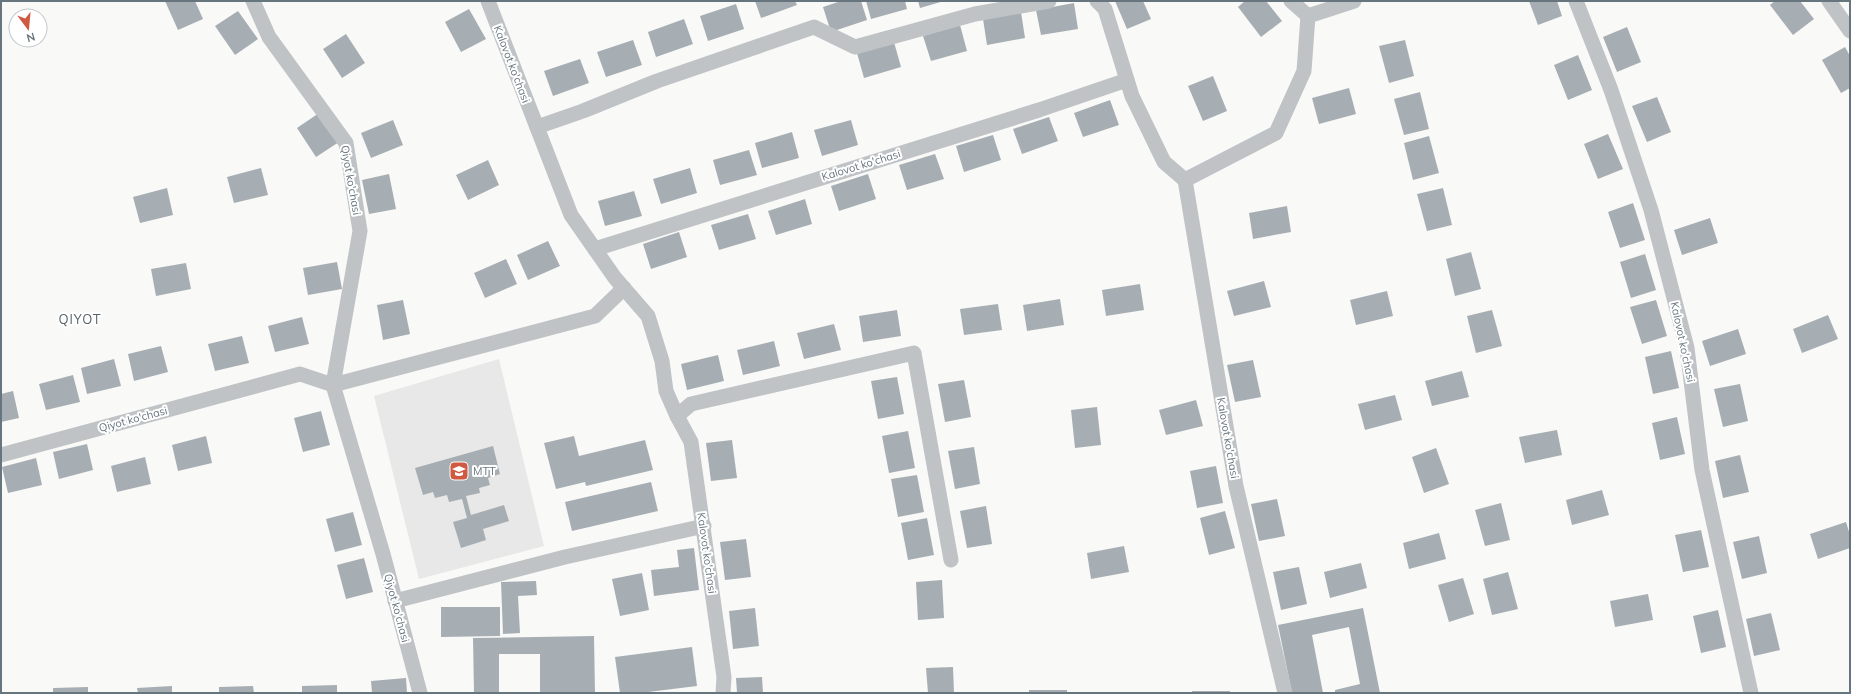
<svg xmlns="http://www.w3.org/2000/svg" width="1851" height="694" font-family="Mulish,sans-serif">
  <rect width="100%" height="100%" fill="#f9f9f7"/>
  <path fill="#e7e8e7" d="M499,359L544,546L419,579L374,396Z"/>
  <g fill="#a7aeb3">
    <path d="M165,1H195L203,19L178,30Z"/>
    <path d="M755,1H795L797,5L761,18Z"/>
    <path d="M841,1H861L867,20L831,32L823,7Z"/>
    <path d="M866,1H905L907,9L871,19Z"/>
    <path d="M918,1H944L920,8Z"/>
    <path d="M1115,1H1143L1151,19L1127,29Z"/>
    <path d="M1245,1H1266L1282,21L1261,37L1238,7Z"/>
    <path d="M1529,1H1557L1562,16L1538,25Z"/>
    <path d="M1775,1H1800L1814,19L1793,35L1770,5Z"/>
    <path d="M1074,3L1078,29L1041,35L1036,10Z"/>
    <path d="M736,4L744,29L708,41L700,16Z"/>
    <path d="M469,9L486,39L461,52L445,22Z"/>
    <path d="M238,11L258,39L235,55L215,26Z"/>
    <path d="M1021,12L1025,38L987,45L983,19Z"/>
    <path d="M684,19L693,44L656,57L648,32Z"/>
    <path d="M960,25L967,51L931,61L923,36Z"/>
    <path d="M1627,27L1641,62L1617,72L1603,37Z"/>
    <path d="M346,34L365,63L342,78L323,49Z"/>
    <path d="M633,40L642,65L606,77L597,52Z"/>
    <path d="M1405,40L1414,76L1389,83L1379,46Z"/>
    <path d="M894,42L901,67L864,78L857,53Z"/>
    <path d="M1845,47L1850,56V88L1841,93L1822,60Z"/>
    <path d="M1578,55L1592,90L1568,100L1554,65Z"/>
    <path d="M580,59L589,83L553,96L544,71Z"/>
    <path d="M1213,76L1227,111L1203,121L1188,86Z"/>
    <path d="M1349,88L1356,114L1319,124L1312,98Z"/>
    <path d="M1420,92L1429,129L1404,135L1394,99Z"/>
    <path d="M1657,97L1671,132L1647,142L1632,106Z"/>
    <path d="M1110,100L1119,125L1083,137L1074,113Z"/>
    <path d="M319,113L339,142L316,157L297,128Z"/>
    <path d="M1049,117L1058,141L1022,154L1013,129Z"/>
    <path d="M393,120L403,145L371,158L361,133Z"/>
    <path d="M851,120L858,145L822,156L814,130Z"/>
    <path d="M792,132L799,158L762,168L755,143Z"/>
    <path d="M1608,134L1623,169L1598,179L1584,144Z"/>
    <path d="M993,135L1001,160L964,172L956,146Z"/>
    <path d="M1429,136L1439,173L1413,180L1404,143Z"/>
    <path d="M749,150L757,175L720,185L713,160Z"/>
    <path d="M935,154L944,179L907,190L899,165Z"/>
    <path d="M488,160L499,185L468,200L456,175Z"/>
    <path d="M261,168L268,195L234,203L227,177Z"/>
    <path d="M690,168L697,193L661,204L653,179Z"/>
    <path d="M389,174L396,209L369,214L362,180Z"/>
    <path d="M868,174L876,199L839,211L831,186Z"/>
    <path d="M167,188L173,215L140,223L133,197Z"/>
    <path d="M1443,188L1452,225L1427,231L1417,194Z"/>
    <path d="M634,191L642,216L605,226L598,201Z"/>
    <path d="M805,199L812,224L776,235L768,211Z"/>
    <path d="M1633,203L1645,240L1620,248L1608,212Z"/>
    <path d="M1287,206L1291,232L1253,239L1249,213Z"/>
    <path d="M748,214L756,239L719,250L711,225Z"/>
    <path d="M1710,218L1718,243L1682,255L1674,230Z"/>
    <path d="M679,232L687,257L651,269L643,244Z"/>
    <path d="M548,241L560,266L528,280L517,255Z"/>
    <path d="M1471,252L1481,289L1455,296L1446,259Z"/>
    <path d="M1645,254L1656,290L1631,298L1620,262Z"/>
    <path d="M506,259L517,284L485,298L474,273Z"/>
    <path d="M337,262L342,289L308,295L303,268Z"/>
    <path d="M186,263L191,289L156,296L151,269Z"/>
    <path d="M1264,281L1271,307L1234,316L1227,291Z"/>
    <path d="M1140,284L1144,310L1106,316L1102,290Z"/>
    <path d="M1387,291L1393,316L1356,325L1350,300Z"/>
    <path d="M1060,299L1064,325L1027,331L1023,305Z"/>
    <path d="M403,300L410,334L383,340L377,305Z"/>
    <path d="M1656,300L1667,336L1642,344L1630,307Z"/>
    <path d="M998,304L1002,330L964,335L960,309Z"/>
    <path d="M897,310L901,336L863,342L859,316Z"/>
    <path d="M1492,310L1502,346L1476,353L1467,316Z"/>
    <path d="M1828,315L1838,339L1802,353L1793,329Z"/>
    <path d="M302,317L309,344L275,352L268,326Z"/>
    <path d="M834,324L841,350L804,359L797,333Z"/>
    <path d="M1738,329L1746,354L1710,366L1702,341Z"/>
    <path d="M242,336L249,363L215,371L208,344Z"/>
    <path d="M774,341L780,366L743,375L737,350Z"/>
    <path d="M161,346L168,372L134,381L128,354Z"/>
    <path d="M1671,351L1679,388L1653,394L1645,357Z"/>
    <path d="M718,355L724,381L687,390L681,364Z"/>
    <path d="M114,359L121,386L87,394L81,368Z"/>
    <path d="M1253,360L1261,397L1235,402L1227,365Z"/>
    <path d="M1462,371L1469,397L1432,406L1425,381Z"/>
    <path d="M73,375L80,402L46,410L39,384Z"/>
    <path d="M897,377L904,414L878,419L871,381Z"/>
    <path d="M964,380L971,417L945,422L938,384Z"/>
    <path d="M1740,384L1748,421L1723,427L1714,389Z"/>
    <path d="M13,391L19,418L1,422V394Z"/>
    <path d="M1395,395L1402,420L1365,430L1358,404Z"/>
    <path d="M1196,400L1203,426L1166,435L1159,410Z"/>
    <path d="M1097,407L1101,445L1075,448L1071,410Z"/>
    <path d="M321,411L330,445L303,452L294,418Z"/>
    <path d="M1677,417L1685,454L1660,460L1652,423Z"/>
    <path d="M1557,430L1562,455L1525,463L1519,437Z"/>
    <path d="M908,431L915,468L889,473L882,436Z"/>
    <path d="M206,436L212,463L178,471L172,445Z"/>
    <path d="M574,436L579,456L645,440L653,470L586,486L585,482L556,489L544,443Z"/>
    <path d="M732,440L737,478L711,481L706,443Z"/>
    <path d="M87,444L93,470L59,479L53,452Z"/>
    <path d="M493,446L500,474L488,478L490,485L479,488L480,493L466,496L471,515L504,505L509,521L483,529L486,540L461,548L453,522L467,518L462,499L449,502L447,495L435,498L433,492L423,495L415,468Z"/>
    <path d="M974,447L980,484L955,489L948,451Z"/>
    <path d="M1436,448L1449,484L1424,493L1412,457Z"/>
    <path d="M1740,455L1749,492L1723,498L1715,461Z"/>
    <path d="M145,457L151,484L117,492L111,466Z"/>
    <path d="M36,458L42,485L8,493L2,467Z"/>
    <path d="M1216,466L1223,503L1197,508L1190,471Z"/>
    <path d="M917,475L924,512L898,517L891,479Z"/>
    <path d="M651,482L658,511L572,531L565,502Z"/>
    <path d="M1602,490L1609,515L1572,525L1566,500Z"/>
    <path d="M1277,499L1285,536L1259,541L1251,504Z"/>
    <path d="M1501,503L1510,540L1485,546L1475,510Z"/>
    <path d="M986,506L992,544L967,548L960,511Z"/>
    <path d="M1225,511L1235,548L1209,555L1200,518Z"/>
    <path d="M353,512L362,545L335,552L326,519Z"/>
    <path d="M927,518L934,555L908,560L901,523Z"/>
    <path d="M1846,522L1850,535V548L1818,559L1810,534Z"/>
    <path d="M1701,530L1709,567L1683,572L1675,535Z"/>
    <path d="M1439,533L1446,559L1409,569L1403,543Z"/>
    <path d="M1759,536L1767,573L1742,579L1733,542Z"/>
    <path d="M746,539L751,577L725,580L720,542Z"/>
    <path d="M1124,546L1129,572L1091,579L1087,553Z"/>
    <path d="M694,548L699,590L654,596L651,570L679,567L677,550Z"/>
    <path d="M364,558L373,592L346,599L337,565Z"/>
    <path d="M1361,563L1367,588L1330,598L1324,572Z"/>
    <path d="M1299,567L1307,604L1281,610L1273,572Z"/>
    <path d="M1508,572L1518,609L1492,615L1483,579Z"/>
    <path d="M642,573L649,610L620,616L612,579Z"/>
    <path d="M1463,578L1474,614L1449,622L1438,585Z"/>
    <path d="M942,580L944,618L918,620L916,582Z"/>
    <path d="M536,581L537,595L518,596L520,633L503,634L501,582Z"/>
    <path d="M1648,594L1653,620L1615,627L1610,601Z"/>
    <path d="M441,607H500V636L441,637Z"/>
    <path d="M755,608L759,646L733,649L729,611Z"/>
    <path d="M1363,608L1380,693H1335V690L1360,684L1349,627L1312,635L1323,693H1292L1278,625Z"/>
    <path d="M1718,610L1726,647L1701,653L1693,616Z"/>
    <path d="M1771,613L1780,650L1754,656L1746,619Z"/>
    <path d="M594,636L595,693H540V654H499V693H474L473,638Z"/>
    <path d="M692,647L697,686L640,693H620L615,657Z"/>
    <path d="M953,667L954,693H928L926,668Z"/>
    <path d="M762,677L763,693H737L736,678Z"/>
    <path d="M406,678L407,693H372L371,681Z"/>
    <path d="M337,685V693H302V686Z"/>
    <path d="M172,686V693H138L137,688Z"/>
    <path d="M253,686L254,693H219V687Z"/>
    <path d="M88,687V693H53V688Z"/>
    <rect x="1029" y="690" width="38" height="3"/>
    <rect x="1192" y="691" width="38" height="2"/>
  </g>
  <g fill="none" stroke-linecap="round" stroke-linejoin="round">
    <g stroke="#bfc3c6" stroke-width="15">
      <path d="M253,1L269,37L346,143L360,231L333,385L595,316L624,288"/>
      <path d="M488,1L571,215L615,278L648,316L662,361L666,391L677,416L691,442L724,677L723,693"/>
      <path d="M1097,1L1105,9L1132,96L1164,162L1185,180"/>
      <path d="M1291,1L1308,16"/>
      <path d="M1576,1L1611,90L1651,210L1687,348L1702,470L1751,693"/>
      <path d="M1829,1L1850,31"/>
      <path d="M537,127L583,111L657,81L814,27L855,47L975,14L1049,1"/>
      <path d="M595,249L1039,110L1127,80"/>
      <path d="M677,416L691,404L914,353L951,560"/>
      <path d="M1,455L300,374L333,385L383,554L420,693"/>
      <path d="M395,601L565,557L704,526"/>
      <path d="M1285,693L1236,486L1185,180L1276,133L1304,71L1308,16L1354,1"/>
    </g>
  </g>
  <defs>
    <symbol id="school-square" viewBox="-11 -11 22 22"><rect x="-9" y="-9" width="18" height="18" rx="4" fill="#cf5941" stroke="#fff"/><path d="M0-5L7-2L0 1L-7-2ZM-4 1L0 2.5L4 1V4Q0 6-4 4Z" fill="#fff"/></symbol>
  </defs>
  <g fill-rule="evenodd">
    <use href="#school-square" x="448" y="460" width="22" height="22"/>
  </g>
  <g text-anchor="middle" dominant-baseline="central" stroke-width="4" stroke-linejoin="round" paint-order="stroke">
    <g font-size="11" fill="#67767e" stroke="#fff">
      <text transform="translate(512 64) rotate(69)">Kalovot ko'chasi</text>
      <text transform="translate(861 165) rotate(-17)">Kalovot ko'chasi</text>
      <text transform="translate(351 180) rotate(80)">Qiyot ko'chasi</text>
      <text transform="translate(1683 342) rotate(78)">Kalovot ko'chasi</text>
      <text transform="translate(133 419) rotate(-15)">Qiyot ko'chasi</text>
      <text transform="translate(1228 438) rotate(80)">Kalovot ko'chasi</text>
      <text transform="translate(707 553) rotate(82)">Kalovot ko'chasi</text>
      <text transform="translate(397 608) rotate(75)">Qiyot ko'chasi</text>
    </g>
    <g font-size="11" fill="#67767e" stroke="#fff" text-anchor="start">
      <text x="473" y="471">MTT</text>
    </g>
    <g font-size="13" letter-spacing="1" fill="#59646a" stroke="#fff">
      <text x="80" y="319">QIYOT</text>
    </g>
  </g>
  <rect width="1851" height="694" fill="none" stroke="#67767e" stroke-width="4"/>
  <g transform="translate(28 28) rotate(164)"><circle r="19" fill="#ffffff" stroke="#c2c8cb"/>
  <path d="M0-3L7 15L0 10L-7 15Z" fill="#cf5941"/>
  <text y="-6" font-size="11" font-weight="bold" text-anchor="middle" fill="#67767e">N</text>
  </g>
</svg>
